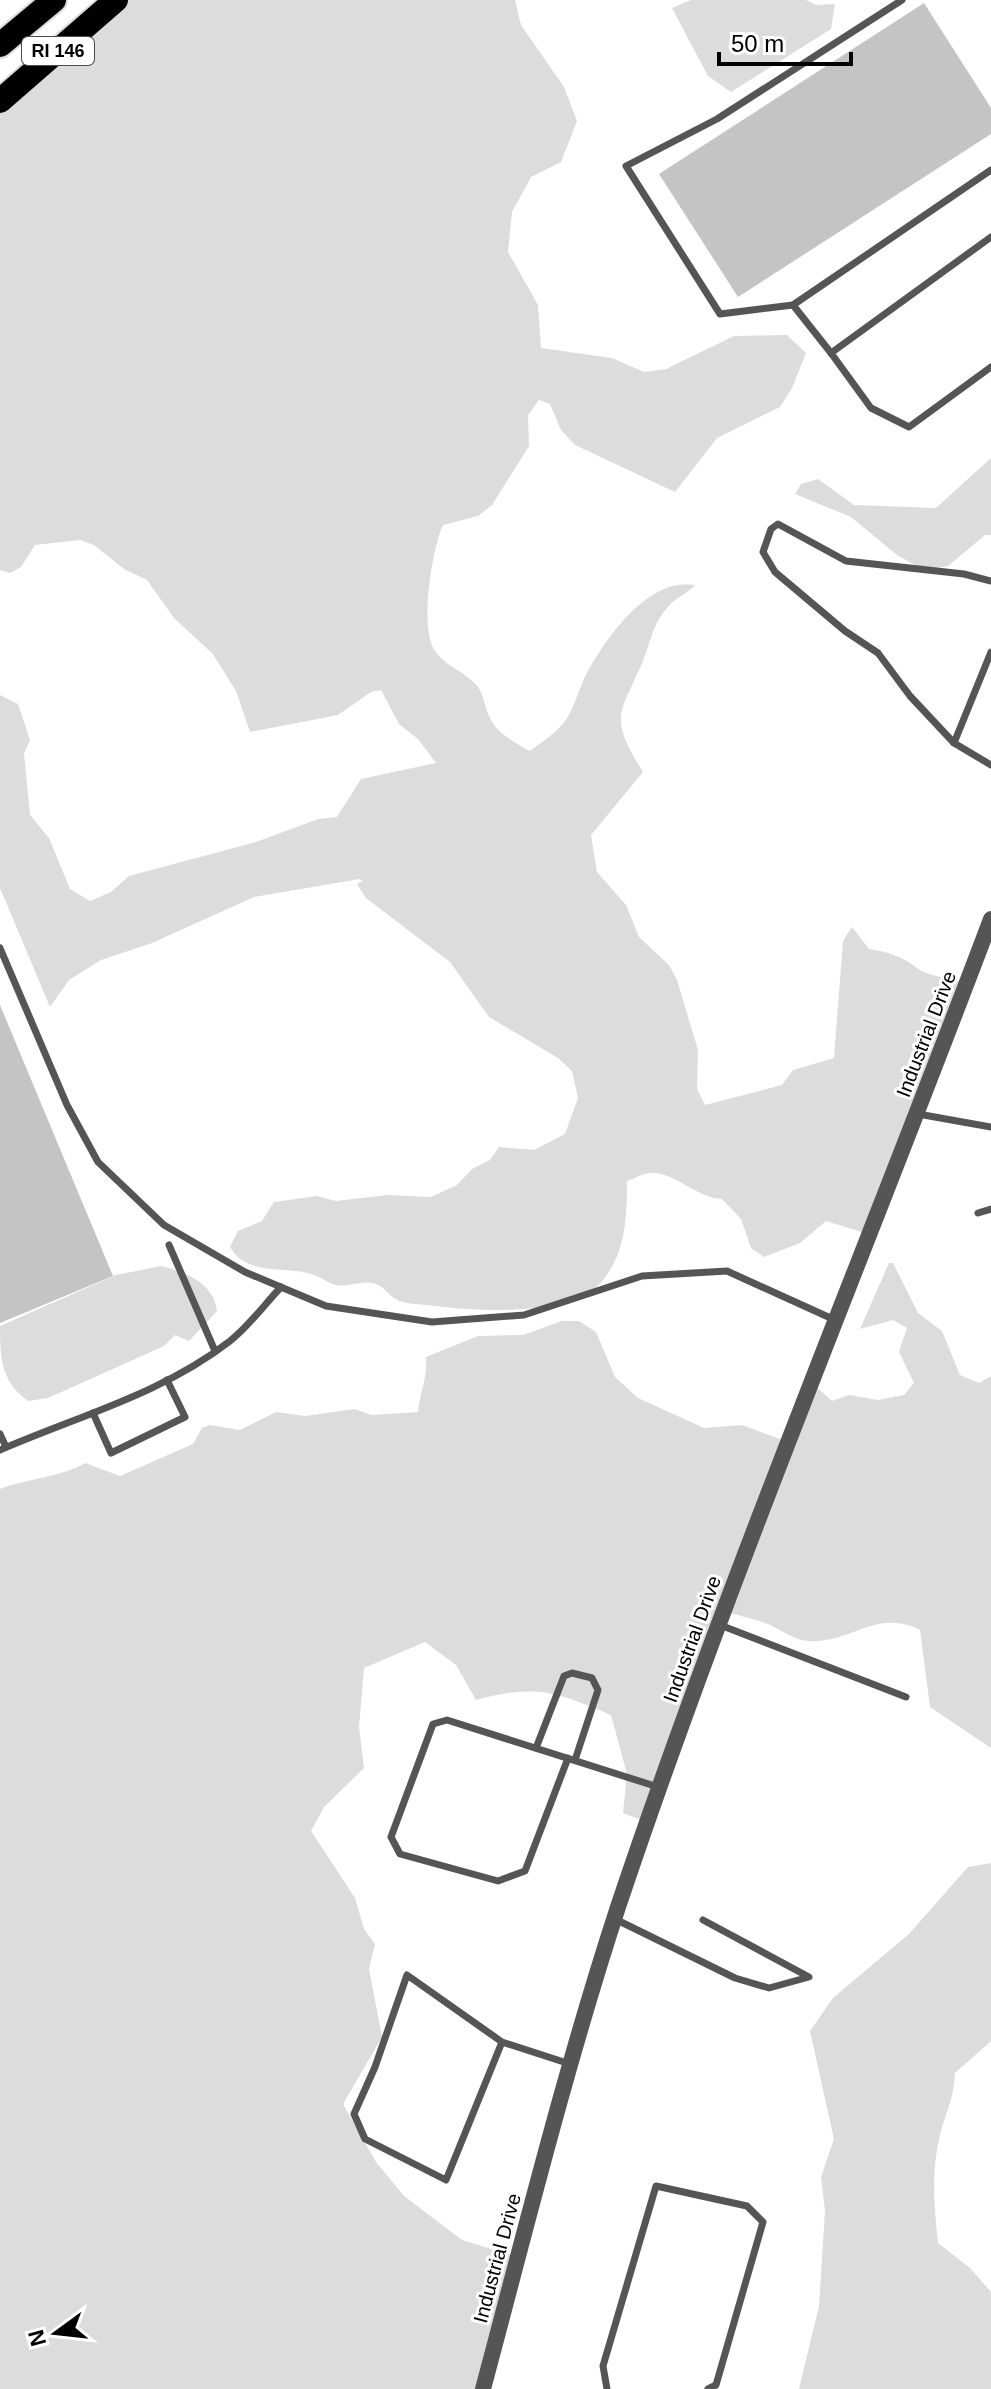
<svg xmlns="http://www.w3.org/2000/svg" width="991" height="2389" font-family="Arial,sans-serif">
  <rect width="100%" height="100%" fill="#fff"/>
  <g fill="#dcdcdc">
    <path d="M128,0H515L521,25L564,87L577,121L561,162L531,177L512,212L508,252L538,305L541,348L612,358L644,372L666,369L734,336L787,335L806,353L792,388L780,407L717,438L675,492L575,445L561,430L550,404L539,400L528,415L529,446L492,505L478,516L443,525C432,548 419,630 435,651C446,667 466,672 478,687C483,694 485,707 489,716C497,734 514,742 530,751C542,742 559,731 567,718C575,706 578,691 584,679C603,641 648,576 695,585C688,594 674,598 667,608C652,626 652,638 644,658C622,713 606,714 643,772L591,835L597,872L626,905L639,937L669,965L677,980L698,1050L697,1089L705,1105L782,1085L793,1070L834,1058L843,941L852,927L869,949C889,952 901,956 917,968C928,976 949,978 962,982L862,1232L826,1221L800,1243L764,1257L751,1248L741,1219L722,1199C696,1198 676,1172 651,1173C643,1173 634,1179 627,1181C627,1216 626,1252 603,1280C572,1319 471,1311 427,1305C418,1304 405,1304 397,1300C390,1296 385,1288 378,1285C364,1278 349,1288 336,1285C328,1283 321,1277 314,1275C286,1265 247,1277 230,1247L238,1231L262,1221L274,1202L317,1196L336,1201L387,1195L431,1197L457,1185L472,1169L490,1160L499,1147L534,1150L565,1134L578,1098L572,1071L558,1058L489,1017L450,962L366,898L357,884L363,881L360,879L254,897L152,943L101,960L69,980L50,1007L0,888V695L18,704L30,740L24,753L30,815L49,838L70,889L90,901L111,892L129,876L256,842L318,819L337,817L361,779L436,763L418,739L399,724L381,690L371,692L338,715L250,732L236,691L213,654L174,618L147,580L124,569L94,545L80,540L35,545L21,567L10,573L0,570V111Z"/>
    <path d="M691,0H806L816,5L835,4L831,29L731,92L708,76L672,8Z"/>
    <path d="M991,458V535H985L948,566L924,570L897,555L851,517L795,494L801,484L818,479L854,505L936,508Z"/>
    <path d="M889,1263H893L918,1313L942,1331L960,1375L979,1383L991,1376V1748L930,1707L920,1630C875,1608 852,1644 808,1641C794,1640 780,1629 768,1624C754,1619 740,1616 726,1612L646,1822L623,1813L627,1774L611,1715C555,1691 535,1684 476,1700L456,1665L425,1642L364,1668L359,1727L364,1768L324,1807L311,1831L355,1898L364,1929L375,1944L369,1969L382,2037L343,2104L376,2162L404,2196L462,2240L514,2256L480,2389H0V1489C28,1478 59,1478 85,1463L120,1476L193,1444L202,1428L210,1425L240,1430L276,1412L305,1416L355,1409L371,1415L418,1412C420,1392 428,1375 426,1357L478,1336L523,1335L562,1321H579L596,1332L615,1377L638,1398L704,1428L742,1425L785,1441L811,1382L832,1401L849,1395L878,1400L904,1395L914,1383L899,1352L907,1328L893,1320L860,1329Z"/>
    <path d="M162,1266C186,1273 214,1283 217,1311L189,1341L175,1335L164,1346L48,1398L28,1401C1,1382 0,1357 0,1326L116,1275Z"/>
    <path d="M991,1863V2041L955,2073C953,2103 947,2108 940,2135C931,2171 934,2206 938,2243L970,2268L991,2292V2389H799L819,2306L825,2211L821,2177L834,2139L810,2031L833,1998L909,1934L968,1867Z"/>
  </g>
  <g fill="#c4c4c4">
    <path d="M924,3L991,108V134L738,297L659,174Z"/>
    <path d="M0,1005L113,1276L0,1323Z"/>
  </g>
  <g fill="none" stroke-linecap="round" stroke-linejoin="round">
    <defs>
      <g id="motorway">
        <path d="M0,45L54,0"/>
        <path d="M0,101L116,0"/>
      </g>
    </defs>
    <use href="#motorway" stroke="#dbdbdb" stroke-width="28"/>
    <g stroke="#555" stroke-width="7">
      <path d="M991,170L793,305L831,353L991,237"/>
      <path d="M793,305L720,314L626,166L717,119L902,0"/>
      <path d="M831,353L871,408L909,427L991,367"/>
      <path d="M991,581L964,574L846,561L778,524L771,529L763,552L775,572L845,631L878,653L910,696L954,743L991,765"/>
      <path d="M954,743L991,652"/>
      <path d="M0,948L67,1105L98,1162L164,1225L245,1272L326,1306L432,1322L524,1315L642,1276L727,1271L835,1320"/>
      <path d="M918,1114L991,1127"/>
      <path d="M978,1213L991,1209"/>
      <path d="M169,1245L215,1351"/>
      <path d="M93,1413L111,1453L185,1417L167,1380"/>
      <path d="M0,1434L6,1447"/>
      <path d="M0,1450C78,1416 162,1394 230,1341C249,1326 264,1305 281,1287"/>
      <path d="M720,1625L906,1697"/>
      <path d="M536,1748L564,1676L572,1673L592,1678L598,1690L575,1760"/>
      <path d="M568,1758L525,1871L498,1881L400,1854L391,1837L433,1724L447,1720L658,1787"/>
      <path d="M615,1919L735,1978L769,1988L809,1977L703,1920"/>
      <path d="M502,2042L407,1975L375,2067L354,2114L365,2139L446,2180L502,2042L570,2064"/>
      <path d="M607,2389L603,2366L656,2186L747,2206L763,2222L716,2385L708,2389"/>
    </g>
    <path stroke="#555" stroke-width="16" d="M483,2389C526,2228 566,2066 618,1907C730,1573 867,1249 991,919"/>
    <use href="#motorway" stroke="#000" stroke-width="24"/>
  </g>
  <g text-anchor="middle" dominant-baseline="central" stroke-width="6" stroke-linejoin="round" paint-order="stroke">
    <rect fill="#fff" stroke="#4c4c4c" stroke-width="2" x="22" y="37" width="72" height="28" rx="6"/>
    <g font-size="18" font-weight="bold" fill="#000">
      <text x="58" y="51">RI 146</text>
    </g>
    <g font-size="20" fill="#000" stroke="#fff">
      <text transform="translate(926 1034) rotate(-69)">Industrial Drive</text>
      <text transform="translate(692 1639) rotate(-70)">Industrial Drive</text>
      <text transform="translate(497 2258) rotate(-75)">Industrial Drive</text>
    </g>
  </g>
  <g transform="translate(56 2333) rotate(255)" stroke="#ffffff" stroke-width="6" paint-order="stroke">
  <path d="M0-6L14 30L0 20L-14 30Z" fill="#000000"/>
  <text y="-12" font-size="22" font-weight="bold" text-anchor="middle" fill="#000000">N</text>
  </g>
  <path d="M719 52v12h132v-12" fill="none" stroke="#000000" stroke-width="4"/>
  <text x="731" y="52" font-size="24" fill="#000000" stroke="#ffffff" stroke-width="6" paint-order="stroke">50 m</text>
</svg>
